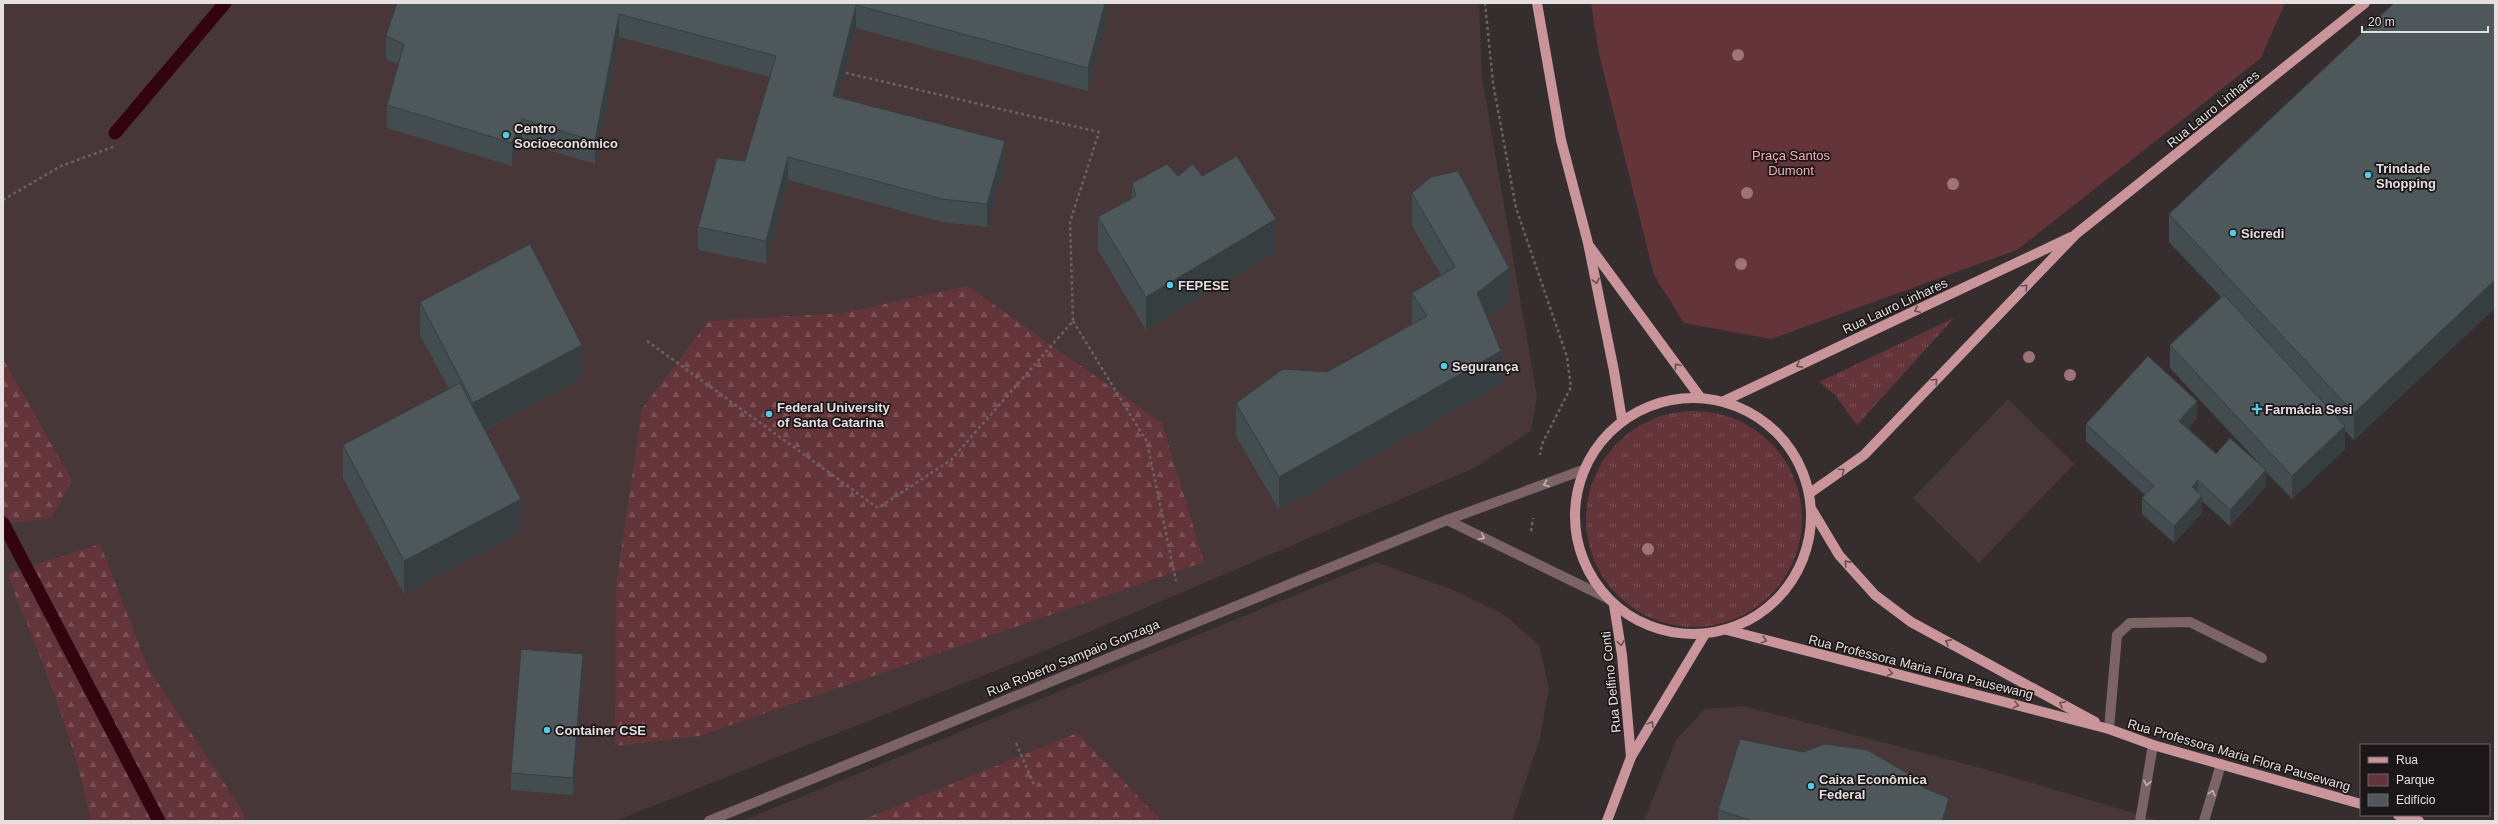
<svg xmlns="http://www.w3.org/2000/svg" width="2498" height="824" font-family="Helvetica,sans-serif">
  <defs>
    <pattern id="grass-tufts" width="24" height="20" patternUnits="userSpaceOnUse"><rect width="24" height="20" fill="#64343b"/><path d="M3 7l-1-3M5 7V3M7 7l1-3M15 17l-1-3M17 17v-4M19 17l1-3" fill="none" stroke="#7a5157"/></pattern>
    <pattern id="forest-firs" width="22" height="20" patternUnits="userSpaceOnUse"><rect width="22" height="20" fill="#64343b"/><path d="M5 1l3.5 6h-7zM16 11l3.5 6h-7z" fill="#7a5157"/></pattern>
  </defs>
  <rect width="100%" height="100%" fill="#362d2e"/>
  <g fill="#473739">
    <path d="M3,3H1479L1482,77L1537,397L1531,431L1474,468L1025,659L615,821H3Z"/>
    <path d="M2008,399L2074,464L1979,563L1913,498Z"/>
    <path d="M1376,562L1456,591L1503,614L1539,645L1549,688L1540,738L1512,821H742Z"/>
    <path d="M1743,706L1985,769L2161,821H1644L1676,740L1705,709Z"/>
  </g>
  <g fill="url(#grass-tufts)">
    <path d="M1954,318L1857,425L1834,394L1819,382Z"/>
    <circle cx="1694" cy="519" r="108"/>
  </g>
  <g fill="url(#forest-firs)">
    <path d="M967,286L1162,423L1204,562L699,736L615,746L616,585L642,409L709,321L843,313Z"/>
    <path d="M3,359L72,480L51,518L3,524Z"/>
    <path d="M100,544L148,668L242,810L245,821H91C74,736 40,655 7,574Z"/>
    <path d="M1077,733L1162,821H860Z"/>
  </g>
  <path fill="#64343b" d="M1591,3H2285L2261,58L2017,250L1771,339L1684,323L1654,275L1599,54Z"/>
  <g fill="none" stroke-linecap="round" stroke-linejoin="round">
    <g stroke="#31040f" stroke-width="13">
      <path d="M115,133L225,3"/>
      <path d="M3,523L159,821"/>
    </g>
    <g stroke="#6b6363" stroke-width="2.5" stroke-dasharray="3 3" stroke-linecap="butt">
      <path d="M1485,3L1493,83L1516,208L1567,357L1571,387L1542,444L1540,455"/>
      <path d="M3,200L61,166L113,147"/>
      <path d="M1073,321L1147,442L1176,581"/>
      <path d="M647,341L878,508L951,460L1073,321L1070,222L1099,132L842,72"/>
      <path d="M1531,531L1533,518"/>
      <path d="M1016,743L1035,787"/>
    </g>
    <g stroke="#7c6366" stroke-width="10">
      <path d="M1447,520L1607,598"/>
      <path d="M2109,729L2117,635L2130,623L2190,622L2262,658"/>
      <path d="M709,821L1447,520L1583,470"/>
      <path d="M2140,821L2153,745"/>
      <path d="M2204,821L2221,764"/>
    </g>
    <g stroke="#c9959b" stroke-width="10">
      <path d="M1537,3L1561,140L1588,243L1614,371L1622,420"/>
      <path d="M1590,247L1700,397"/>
      <circle cx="1693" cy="516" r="118"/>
      <path d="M1724,401L2071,237"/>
      <path d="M1810,493L1864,455L2076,234L2365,3"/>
      <path d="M1812,510L1839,555L1875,595L1911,622L2095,722"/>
      <path d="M1614,605L1622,655L1631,757"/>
      <path d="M1727,630L2109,729L2153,745L2361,804"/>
      <path d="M2398,815L2419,821"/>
      <path d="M1607,821L1631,757L1705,634"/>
    </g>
  </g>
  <g fill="#9f7479">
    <circle cx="1738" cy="55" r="6"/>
    <circle cx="1953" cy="184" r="6"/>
    <circle cx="1747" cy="193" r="6"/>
    <circle cx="1741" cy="264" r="6"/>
    <circle cx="2029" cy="357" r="6"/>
    <circle cx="2070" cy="375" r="6"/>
    <circle cx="1648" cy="549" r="6"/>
  </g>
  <g fill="#434c4e">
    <path d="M397,3H1108V13L1088,91L856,28L838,98L1005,164L987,227L942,222L788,180L766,264L698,250V227L745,161L770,77L619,37L595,164L522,142L512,166L387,128V105L398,64L386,59V36Z"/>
    <path d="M2495,3V308L2354,440L2345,431V449L2292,499L2266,472V486L2230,526L2202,501V513L2174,543L2142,514V498L2145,495L2086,441V424L2197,418L2188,428L2216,454L2256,460L2170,368V345L2221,297L2169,242V214Z"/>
    <path d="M1178,176H1202L1276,252L1146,330L1098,250V217L1132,198V183Z"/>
    <path d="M1412,193L1509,301L1487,318L1501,384L1279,510L1236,436V403L1327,372L1412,324V293L1441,275L1412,226Z"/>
    <path d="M420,302L582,378L485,430L521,532L404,594L343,478V445L449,389L420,335Z"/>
    <path d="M583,671L573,795L511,790V773Z"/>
    <path d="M1718,810L1948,821H1718Z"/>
  </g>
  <g fill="#373e40">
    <path d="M1105,3H1108V13L1088,91V68Z"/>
    <path d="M856,5V28L833,119V96Z"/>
    <path d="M619,14V37L595,164V141Z"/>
    <path d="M522,119V142L512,166V143Z"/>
    <path d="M1005,141V164L987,227V204Z"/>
    <path d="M788,157V180L766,264V241Z"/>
    <path d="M1276,219V252L1146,330V297Z"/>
    <path d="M1509,268V301L1477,326V293Z"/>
    <path d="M2495,280V308L2354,440V413Z"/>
    <path d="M582,345V378L473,436V403Z"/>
    <path d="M1501,351V384L1279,510V477Z"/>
    <path d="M2197,401V418L2179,438V421Z"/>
    <path d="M2345,426V449L2292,499V476Z"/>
    <path d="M2266,470V486L2230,526V510Z"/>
    <path d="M2198,480V497L2192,487Z"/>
    <path d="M2202,496V513L2174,543V526Z"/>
    <path d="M521,499V532L404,594V561Z"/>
    <path d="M583,654V671L573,795V778Z"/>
    <path d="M1949,798L1948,821H1942Z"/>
  </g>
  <g fill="#4e585b" stroke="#373e40">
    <path d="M397,3H1105L1088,68L856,5L833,96L1005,141L987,204L942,199L788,157L766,241L698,227L717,158L745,161L776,56L619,14L595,141L522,119L512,143L387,105L404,44L386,36Z"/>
    <path d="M2394,3H2495V280L2354,413L2169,214Z"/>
    <path d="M1237,156L1276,219L1146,297L1098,217L1136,196L1132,183L1167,164L1178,176L1193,164L1202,176Z"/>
    <path d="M1458,171L1509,268L1477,293L1501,351L1279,477L1236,403L1283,369L1327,372L1427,316L1412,293L1455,267L1412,193L1431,177Z"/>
    <path d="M530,244L582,345L473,403L420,302Z"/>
    <path d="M2224,295L2345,426L2292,476L2170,345Z"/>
    <path d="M2148,356L2197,401L2179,421L2216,454L2230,438L2266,470L2230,510L2198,480L2192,487L2202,496L2174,526L2142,498L2154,486L2086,424Z"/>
    <path d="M460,383L521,499L404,561L343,445Z"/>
    <path d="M521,649L583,654L573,778L511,773Z"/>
    <path d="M1740,739L1803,752L1825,744L1867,750L1907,773L1924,788L1949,798L1942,821H1753L1718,810Z"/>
  </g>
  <defs><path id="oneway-chevron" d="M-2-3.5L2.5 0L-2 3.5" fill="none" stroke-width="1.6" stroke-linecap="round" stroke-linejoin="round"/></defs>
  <g stroke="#694f52">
    <use href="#oneway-chevron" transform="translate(1596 281) rotate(78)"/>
    <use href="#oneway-chevron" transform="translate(2025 287) rotate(-46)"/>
    <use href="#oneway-chevron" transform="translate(1917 310) rotate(155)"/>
    <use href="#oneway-chevron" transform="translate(1799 365) rotate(152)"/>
    <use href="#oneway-chevron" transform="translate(1677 366) rotate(-127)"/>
    <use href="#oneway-chevron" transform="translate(1935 381) rotate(-46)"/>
    <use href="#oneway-chevron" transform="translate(1842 471) rotate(-35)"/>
    <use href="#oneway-chevron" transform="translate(1847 563) rotate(-132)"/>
    <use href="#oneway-chevron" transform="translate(1764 640) rotate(15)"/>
    <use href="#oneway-chevron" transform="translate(1948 642) rotate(-152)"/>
    <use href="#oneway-chevron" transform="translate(1621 643) rotate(81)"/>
    <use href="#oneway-chevron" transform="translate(1890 673) rotate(14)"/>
    <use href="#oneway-chevron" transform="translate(2062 704) rotate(-152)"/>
    <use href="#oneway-chevron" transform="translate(2016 705) rotate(14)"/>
    <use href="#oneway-chevron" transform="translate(1651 724) rotate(-59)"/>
  </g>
  <g stroke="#c0b4b5">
    <use href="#oneway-chevron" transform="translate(1546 484) rotate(160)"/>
    <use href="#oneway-chevron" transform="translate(1482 537) rotate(26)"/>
    <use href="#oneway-chevron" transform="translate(2147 783) rotate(100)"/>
    <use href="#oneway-chevron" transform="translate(2212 793) rotate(-73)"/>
  </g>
  <g fill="#57c9e3" stroke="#1b1617" stroke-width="1.5">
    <circle cx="506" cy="135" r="4"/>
    <circle cx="2368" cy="175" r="4"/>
    <circle cx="2233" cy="233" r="4"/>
    <circle cx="1170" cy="285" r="4"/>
    <circle cx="1444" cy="366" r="4"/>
    <path d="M2255 403h4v4h4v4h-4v4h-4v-4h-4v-4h4z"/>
    <circle cx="769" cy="414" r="4"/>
    <circle cx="547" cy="730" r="4"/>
    <circle cx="1811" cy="786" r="4"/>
  </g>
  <g text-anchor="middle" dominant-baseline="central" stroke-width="3.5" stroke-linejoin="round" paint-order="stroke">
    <g font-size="13" fill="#e5dfdf" stroke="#1b1617">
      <text transform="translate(2213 109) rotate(-39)">Rua Lauro Linhares</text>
      <text transform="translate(1895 306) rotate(-25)">Rua Lauro Linhares</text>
      <text transform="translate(1073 658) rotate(-22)">Rua Roberto Sampaio Gonzaga</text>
      <text transform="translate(1921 667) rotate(14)">Rua Professora Maria Flora Pausewang</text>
      <text transform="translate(1611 682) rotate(-96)">Rua Delfino Conti</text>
      <text transform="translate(2239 755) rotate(16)">Rua Professora Maria Flora Pausewang</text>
    </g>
    <g font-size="13" font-weight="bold" fill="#e5dfdf" stroke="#1b1617" text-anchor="start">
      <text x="514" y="128">Centro<tspan x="514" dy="15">Socioeconômico</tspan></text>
      <text x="2376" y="168">Trindade<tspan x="2376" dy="15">Shopping</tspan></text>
      <text x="2241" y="233">Sicredi</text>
      <text x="1178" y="285">FEPESE</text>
      <text x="1452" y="366">Segurança</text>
      <text x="777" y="407">Federal University<tspan x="777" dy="15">of Santa Catarina</tspan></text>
      <text x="2265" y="409">Farmácia Sesi</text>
      <text x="555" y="730">Container CSE</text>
      <text x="1819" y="779">Caixa Econômica<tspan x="1819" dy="15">Federal</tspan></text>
    </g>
    <g font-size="13" fill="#f5aeb7" stroke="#1b1617">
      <text x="1791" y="155">Praça Santos<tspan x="1791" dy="15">Dumont</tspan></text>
    </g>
  </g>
  <rect width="2498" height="824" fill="none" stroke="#e5dfdf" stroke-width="8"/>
  <rect x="2360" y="744" width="130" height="72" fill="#1b1617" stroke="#6c6667"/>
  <rect x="2368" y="757" width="20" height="6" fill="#c9959b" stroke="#6c6667"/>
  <text x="2396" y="764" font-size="12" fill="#e5dfdf">Rua</text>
  <rect x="2368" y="774" width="20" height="12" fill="#64343b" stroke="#6c6667"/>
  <text x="2396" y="784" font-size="12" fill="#e5dfdf">Parque</text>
  <rect x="2368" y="794" width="20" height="12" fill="#4e585b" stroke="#6c6667"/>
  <text x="2396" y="804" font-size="12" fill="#e5dfdf">Edifício</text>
  <path d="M2362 26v6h126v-6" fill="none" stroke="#e5dfdf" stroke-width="2"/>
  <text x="2368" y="26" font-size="12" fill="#e5dfdf" stroke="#1b1617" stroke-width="3" paint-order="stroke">20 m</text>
</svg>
